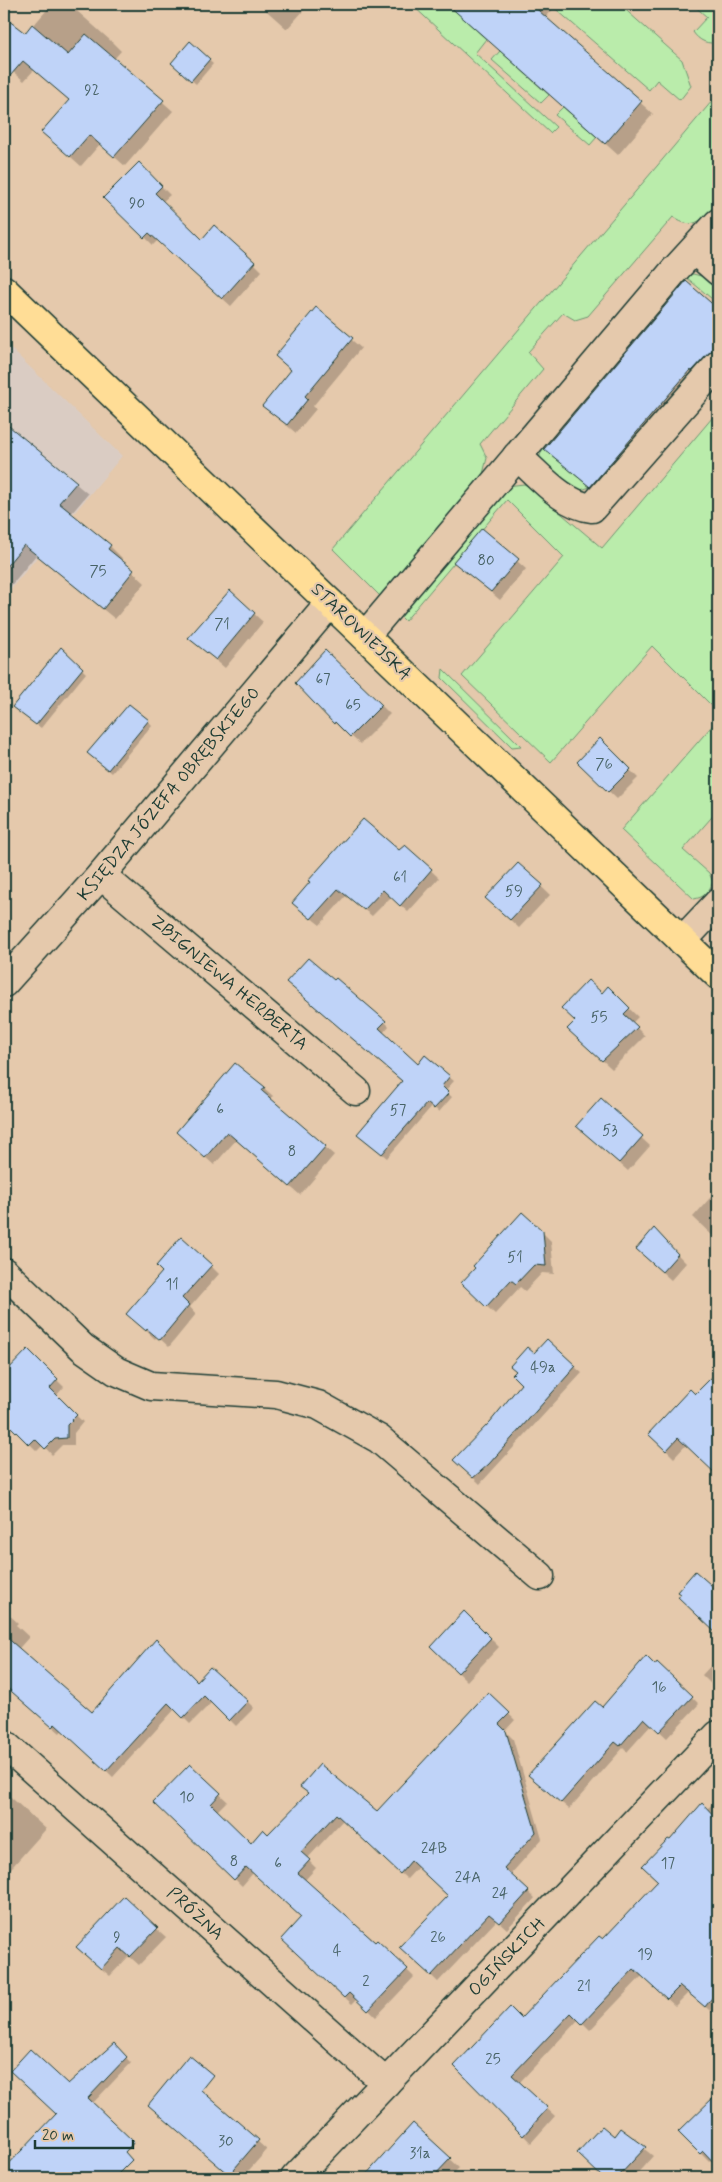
<svg xmlns="http://www.w3.org/2000/svg" width="722" height="2182" font-family="Mynerve,sans-serif">
  <rect width="100%" height="100%" fill="#e5c9ac"/>
  <filter id="ink" filterUnits="userSpaceOnUse"><feTurbulence type="fractalNoise" baseFrequency=".02" numOctaves="2"/><feDisplacementMap in="SourceGraphic" scale="10" xChannelSelector="R" yChannelSelector="G"/><feConvolveMatrix kernelMatrix="1 2 1 2 8 2 1 2 1" color-interpolation-filters="sRGB"/></filter>
  <g filter="url(#ink)">
    <path fill="#daccc3" d="M4,342L122,456L4,597Z"/>
    <g fill="#baecab" stroke="#6c9470">
      <path d="M411,4H448L486,39L475,53L556,127L550,133Z"/>
      <path d="M550,4H619L682,60L691,86L680,100L657,80L649,90Z"/>
      <path d="M692,4H713L718,8V42C708,45 699,41 693,32L707,17Z"/>
      <path d="M500,51L549,95L541,103L492,60Z"/>
      <path d="M718,94V202C704,217 695,233 673,217L588,316L575,320L563,313L528,352L543,369L480,444L487,458L483,474L381,597L333,549Z"/>
      <path d="M563,107L597,137L590,145L555,115Z"/>
      <path d="M693,274L705,277L718,289V304L686,277Z"/>
      <path d="M718,411V712L652,646L551,762L462,676L564,557L507,500L405,621L398,614L507,486L524,484L530,487L602,548Z"/>
      <path d="M543,448L590,487L578,491L573,490L539,458Z"/>
      <path d="M443,669L521,746L512,747L442,678Z"/>
      <path d="M718,719V810L683,850L709,873L713,882C708,893 705,897 694,899L621,830Z"/>
    </g>
    <g fill="#0003">
      <path d="M52,4H69L111,41L121,51L114,59L173,111L125,166L100,144L81,166L43,132L70,101L34,70L24,81L4,64V24L7,21L25,35Z"/>
      <path d="M259,4H300L305,9L287,29Z"/>
      <path d="M449,4H558L545,18L653,114L618,155Z"/>
      <path d="M190,43L213,64L196,84L176,67Z"/>
      <path d="M139,164L170,195L162,202L202,241L254,263L262,271L231,306L158,240L153,245L105,198Z"/>
      <path d="M686,283L718,311V368L603,498L546,449Z"/>
      <path d="M316,309L361,348L313,406L316,409L296,433L263,406L292,371L276,356Z"/>
      <path d="M4,423L88,494L71,514L110,546L122,558L120,560L145,583L115,619L36,555L4,594Z"/>
      <path d="M482,530L526,569L500,600L455,562Z"/>
      <path d="M230,592L263,622L225,668L199,646Z"/>
      <path d="M61,649L86,673L41,728L18,711Z"/>
      <path d="M296,683L381,705L390,714L360,744L344,730L343,731Z"/>
      <path d="M148,721L152,725L112,773L92,756Z"/>
      <path d="M600,740L638,778L617,799L578,762Z"/>
      <path d="M405,846L439,878L408,912L391,897L372,916L346,896L320,925L301,910L400,852Z"/>
      <path d="M518,864L550,895L519,928L495,906Z"/>
      <path d="M292,986L385,1022L389,1026L383,1033L418,1065L425,1057L454,1081L445,1091L452,1097L439,1112L432,1106L387,1158L363,1138L403,1082Z"/>
      <path d="M608,988L638,1017L632,1023L645,1036L612,1069L577,1037L576,1021Z"/>
      <path d="M235,1065L264,1088L273,1096L270,1099L334,1155L300,1195L236,1140L214,1165L186,1140Z"/>
      <path d="M601,1100L650,1146L628,1171L586,1134Z"/>
      <path d="M718,1189V1241L693,1217Z"/>
      <path d="M654,1230L686,1263L671,1280L646,1258Z"/>
      <path d="M542,1232L551,1241L554,1274L542,1273L525,1291L520,1287L495,1314L471,1292Z"/>
      <path d="M211,1266L219,1274L190,1307L196,1314L169,1347L157,1336L155,1339L128,1314Z"/>
      <path d="M28,1351L64,1387L56,1396L83,1422L74,1433V1445H62L52,1455L43,1445L37,1451L4,1419V1376Z"/>
      <path d="M534,1355L575,1367L582,1373L480,1484L455,1460L491,1423L523,1384L517,1371Z"/>
      <path d="M718,1372V1473L686,1445L674,1458L650,1434L695,1395Z"/>
      <path d="M4,1610L18,1623L16,1625L29,1637L5,1664Z"/>
      <path d="M464,1612L499,1647L467,1681L432,1647Z"/>
      <path d="M718,1658V1691L702,1675Z"/>
      <path d="M657,1664L699,1704L667,1738L652,1724L627,1752L623,1748L569,1809L537,1782L602,1708Z"/>
      <path d="M197,1683L247,1701L254,1708L236,1726L212,1702L190,1724L175,1709L113,1777L63,1729L60,1733L27,1704L92,1714Z"/>
      <path d="M488,1694L515,1720L505,1731L513,1739L542,1839L510,1875L535,1898L507,1929L497,1920L438,1982L408,1953L450,1896L418,1867L407,1879L343,1820L307,1859L316,1868L305,1880L375,1944L377,1941L414,1977L376,2017L357,1999L352,2004L289,1946L302,1917L253,1873L242,1886L155,1802L190,1766L227,1801L217,1811L251,1844L268,1835L309,1794L377,1813Z"/>
      <path d="M4,1791L46,1829L5,1875L4,1873Z"/>
      <path d="M718,1799V1956L702,1973L718,1986V2006L713,2013L688,1993L675,2006L642,1976L590,2030L579,2019L519,2083L555,2116L531,2143L456,2066L521,2020L603,1941L660,1882L670,1842Z"/>
      <path d="M157,1929L166,1937L139,1965L129,1956L110,1976L86,1956Z"/>
      <path d="M114,2045L131,2063L92,2104L134,2143L100,2178H39L20,2163Z"/>
      <path d="M718,2095V2165L712,2159L709,2162L680,2132Z"/>
      <path d="M222,2110L267,2150L242,2178H233L201,2150Z"/>
      <path d="M413,2125L459,2168L449,2178H368L366,2177Z"/>
      <path d="M621,2130L653,2156L633,2178H605L579,2153L614,2138Z"/>
    </g>
    <g fill="#bfd3f8" stroke="#1f3d34">
      <path d="M447,4H531L642,101L605,144Z"/>
      <path d="M4,17L25,33L32,24L68,55L86,34L164,100L114,157L89,135L70,157L41,132L69,100L23,61L4,83Z"/>
      <path d="M190,41L210,59L191,81L171,63Z"/>
      <path d="M139,162L162,186L155,193L202,239L214,225L255,262L222,299L149,233L144,238L103,198Z"/>
      <path d="M686,281L718,309V344L692,371L690,370L590,487L544,449Z"/>
      <path d="M316,307L353,338L305,396L308,399L287,425L262,406L291,370L275,356Z"/>
      <path d="M4,422L77,482L59,503L111,545L108,549L134,570L103,609L24,545L4,569Z"/>
      <path d="M482,528L519,559L491,592L453,562Z"/>
      <path d="M230,590L255,613L216,660L188,638Z"/>
      <path d="M61,647L83,668L36,725L12,707Z"/>
      <path d="M325,650L382,705L350,737L335,722L334,724L295,683Z"/>
      <path d="M129,704L149,720L108,770L87,753Z"/>
      <path d="M600,738L631,769L608,792L577,762Z"/>
      <path d="M363,819L399,850L405,845L432,869L400,906L383,890L364,910L338,889L311,919L292,903L310,882L308,881Z"/>
      <path d="M518,863L543,885L510,920L485,898Z"/>
      <path d="M308,958L334,980L336,978L386,1021L379,1028L418,1064L425,1055L450,1076L442,1086L449,1093L434,1109L427,1103L382,1154L357,1134L402,1081L286,982Z"/>
      <path d="M588,980L602,993L608,986L630,1008L624,1014L638,1027L602,1061L567,1029L575,1021L561,1008Z"/>
      <path d="M235,1063L265,1087L262,1091L326,1146L290,1187L227,1132L205,1158L176,1132Z"/>
      <path d="M601,1098L643,1136L619,1163L576,1126Z"/>
      <path d="M522,1212L543,1231L546,1266L534,1265L516,1284L511,1280L486,1307L461,1283L475,1268L473,1266Z"/>
      <path d="M654,1228L678,1254L662,1272L636,1249Z"/>
      <path d="M181,1237L212,1265L182,1298L189,1305L160,1340L147,1329L146,1331L126,1314L162,1272L156,1266Z"/>
      <path d="M547,1339L576,1366L489,1464L473,1478L453,1460L490,1422L521,1384L512,1375L516,1371L510,1366L527,1347L534,1353Z"/>
      <path d="M28,1349L58,1379L50,1388L77,1415L67,1425V1438L55,1439L45,1449L35,1439L29,1445L4,1420V1374Z"/>
      <path d="M718,1371V1476L678,1438L666,1451L648,1434L690,1389L695,1394Z"/>
      <path d="M695,1571L718,1591V1635L678,1597L680,1594L677,1592Z"/>
      <path d="M464,1611L491,1638L458,1673L431,1647Z"/>
      <path d="M4,1635L92,1712L156,1639L197,1681L210,1667L248,1701L229,1721L204,1696L183,1718L168,1703L106,1771L55,1724L52,1727L4,1685Z"/>
      <path d="M646,1656L655,1665L657,1662L693,1696L659,1732L644,1718L620,1746L615,1742L561,1803L528,1775L595,1701L602,1707Z"/>
      <path d="M488,1692L510,1713L499,1724L506,1731L536,1832L504,1868L529,1891L500,1923L489,1914L431,1976L399,1947L448,1896L411,1861L400,1874L336,1814L301,1852L310,1860L298,1873L375,1942L377,1940L408,1969L368,2011L349,1993L344,1998L281,1939L301,1917L246,1867L234,1880L153,1802L190,1764L221,1793L211,1804L251,1843L263,1829L268,1834L308,1793L300,1787L320,1764L377,1811Z"/>
      <path d="M702,1803L718,1820V1990L705,2007L680,1986L667,1999L634,1969L582,2024L571,2013L512,2075L548,2108L523,2136L454,2066L510,2007L521,2018L599,1936L603,1939L658,1881L642,1866L668,1839L670,1840Z"/>
      <path d="M124,1896L158,1928L130,1957L120,1948L101,1969L76,1947Z"/>
      <path d="M114,2043L127,2057L88,2098L134,2142L125,2152L132,2160L114,2178H4V2169L56,2114L10,2071L30,2049L68,2084Z"/>
      <path d="M189,2055L213,2075L201,2090L259,2140L229,2175L148,2105Z"/>
      <path d="M718,2093V2167L703,2151L700,2154L678,2132Z"/>
      <path d="M413,2123L451,2158L432,2178H363Z"/>
      <path d="M602,2126L614,2136L620,2128L646,2147L617,2178H603L577,2153Z"/>
    </g>
    <g fill="none" stroke-linecap="round" stroke-linejoin="round">
      <defs>
        <g id="minor">
          <path d="M694,250L718,271"/>
          <path d="M517,456C539,475 563,505 592,508L718,365"/>
          <path d="M365,636L673,272L718,223"/>
          <path d="M101,875L356,1091"/>
          <path d="M682,941L718,903"/>
          <path d="M4,983L101,875L330,603"/>
          <path d="M4,1272L83,1348L116,1371L151,1386L276,1394L318,1405L379,1439L540,1576"/>
          <path d="M4,1744L386,2083"/>
          <path d="M295,2178L718,1735"/>
        </g>
        <path id="major" d="M4,290L718,975"/>
      </defs>
      <use href="#minor" stroke="#1f3d34" stroke-width="31"/>
      <use href="#major" stroke="#1f3d34" stroke-width="31"/>
      <use href="#minor" stroke="#e5c9ac" stroke-width="28"/>
      <use href="#major" stroke="#ffdd96" stroke-width="28"/>
    </g>
  </g>
  <g text-anchor="middle" dominant-baseline="central" stroke-width="4.5" stroke-linejoin="round" paint-order="stroke">
    <g font-size="15" fill="#476265">
      <text x="92" y="91">92</text>
      <text x="137" y="204">90</text>
      <text x="486" y="561">80</text>
      <text x="98" y="572">75</text>
      <text x="222" y="625">71</text>
      <text x="323" y="680">67</text>
      <text x="353" y="706">65</text>
      <text x="604" y="765">76</text>
      <text x="400" y="878">61</text>
      <text x="514" y="892">59</text>
      <text x="599" y="1018">55</text>
      <text x="220" y="1110">6</text>
      <text x="398" y="1111">57</text>
      <text x="610" y="1131">53</text>
      <text x="292" y="1152">8</text>
      <text x="515" y="1258">51</text>
      <text x="172" y="1285">11</text>
      <text x="543" y="1368">49a</text>
      <text x="659" y="1688">16</text>
      <text x="187" y="1798">10</text>
      <text x="434" y="1849">24B</text>
      <text x="234" y="1862">8</text>
      <text x="278" y="1864">6</text>
      <text x="668" y="1864">17</text>
      <text x="468" y="1878">24A</text>
      <text x="500" y="1894">24</text>
      <text x="117" y="1938">9</text>
      <text x="438" y="1938">26</text>
      <text x="337" y="1951">4</text>
      <text x="645" y="1955">19</text>
      <text x="366" y="1982">2</text>
      <text x="584" y="1987">21</text>
      <text x="493" y="2060">25</text>
      <text x="226" y="2142">30</text>
      <text x="420" y="2154">31a</text>
    </g>
    <g font-size="18" fill="#1f3d34" stroke="#e5c9ac">
      <text transform="translate(361 632) rotate(44)">STAROWIEJSKA</text>
      <text transform="translate(169 794) rotate(-50)">KSIĘDZA JÓZEFA OBRĘBSKIEGO</text>
      <text transform="translate(229 983) rotate(40)">ZBIGNIEWA HERBERTA</text>
      <text transform="translate(195 1914) rotate(42)">PRÓŻNA</text>
      <text transform="translate(507 1957) rotate(-46)">OGIŃSKICH</text>
    </g>
  </g>
  <rect width="722" height="2182" fill="none" stroke="#e5c9ac" stroke-width="20"/>
  <rect x="10" y="10" width="702" height="2162" fill="none" stroke="#1f3d34" stroke-width="2" filter="url(#ink)"/>
  <path d="M35 2140v8h98v-8" fill="none" stroke="#1f3d34" stroke-width="2.5"/>
  <text x="42" y="2140" font-size="15" fill="#1f3d34" stroke="#e5c9ac" stroke-width="4" paint-order="stroke">20 m</text>
</svg>
